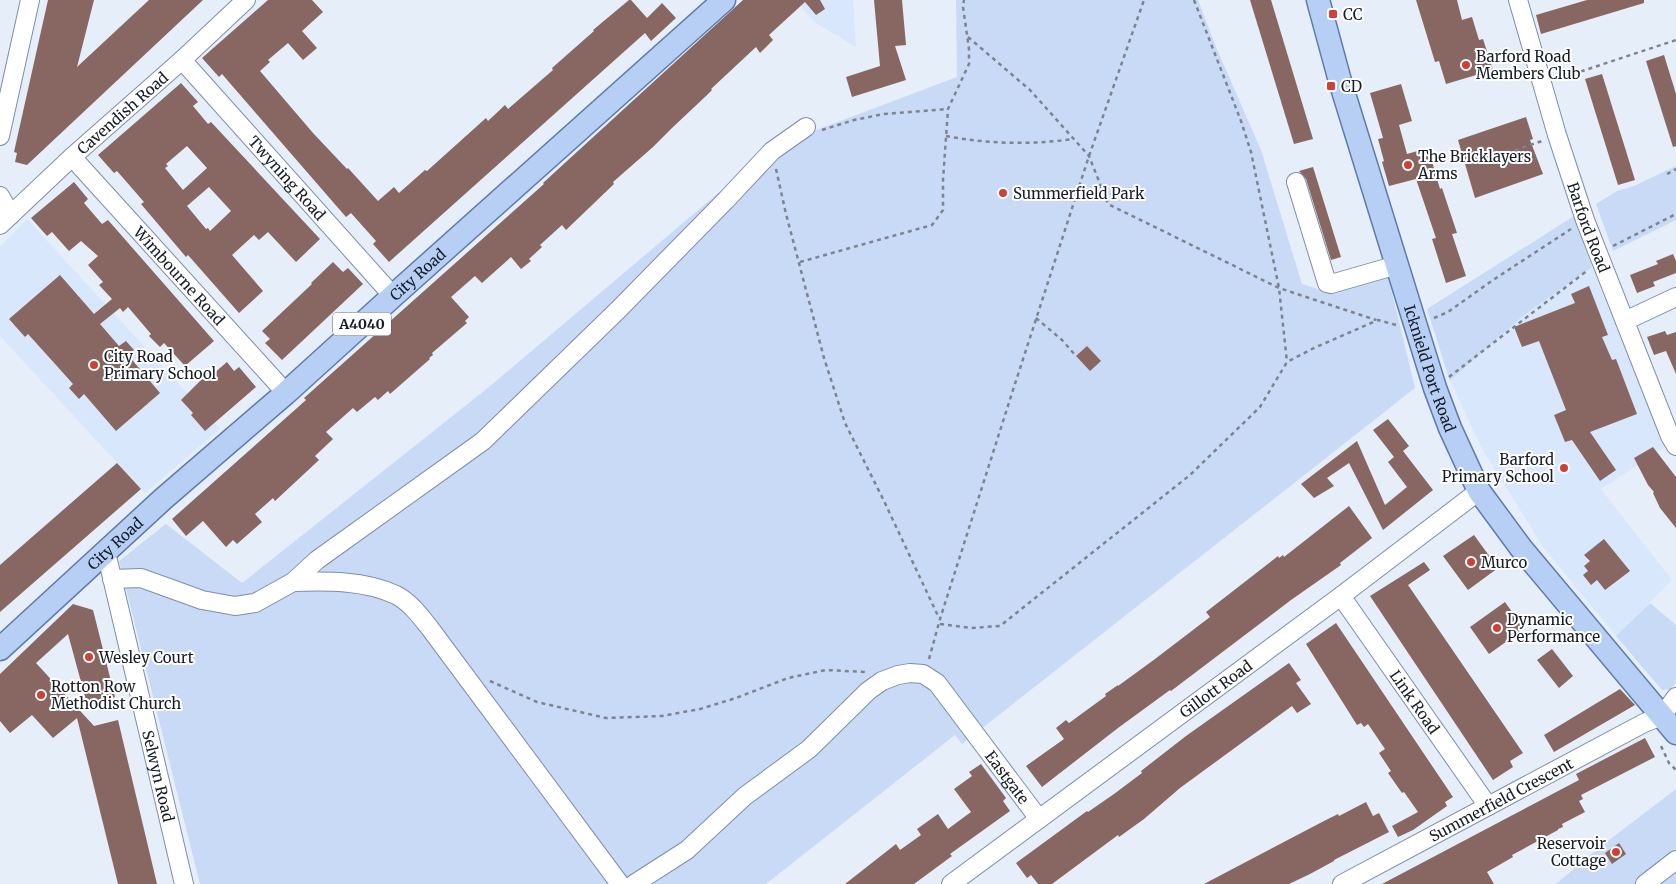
<svg xmlns="http://www.w3.org/2000/svg" width="1676" height="884" font-family="Merriweather,serif">
  <rect width="100%" height="100%" fill="#e6eefa"/>
  <g fill="#d9e7fc">
    <path d="M796,0H853L856,47L814,22Z"/>
    <path d="M27,219L220,429L145,493L0,336V247Z"/>
    <path d="M1592,267L1665,447L1601,489L1672,580L1616,636L1543,547L1481,447L1450,381L1524,315Z"/>
  </g>
  <g fill="#c9daf6">
    <path d="M956,0H1198L1216,47L1261,150L1302,284L1318,289L1388,276L1415,388L962,744L955,735L766,884H200L119,561L166,524L242,583L489,387L774,146L957,77Z"/>
    <path d="M1676,166V220L1613,251L1596,204L1617,191L1634,186Z"/>
    <path d="M1574,216L1592,267L1524,315L1450,381L1427,309Z"/>
    <path d="M1650,603L1676,625V682L1671,689L1662,690L1616,636Z"/>
    <path d="M1676,789V884H1556L1600,847Z"/>
  </g>
  <g fill="#886661" fill-rule="evenodd">
    <path d="M48,0H94L77,67L149,0H203L27,165L15,162L17,153L14,152Z"/>
    <path d="M268,0H312L323,12L302,31L317,48L303,60L288,43L268,60L270,62L260,71L313,133L347,169L348,168L378,201L394,187L399,193L425,170L427,171L486,118L488,121L505,105L508,109L553,70L552,68L594,31L593,30L629,0H631L647,18L662,3L676,18L651,41L645,33L389,262L373,244L376,241L351,213L346,217L222,74L219,77L202,58Z"/>
    <path d="M743,0H820L825,9L816,15L805,2L769,35L773,40L760,53L756,47L711,89L712,90L706,96L673,127L653,147L613,182L614,184L566,230L562,225L540,245L542,247L529,259L531,261L521,269L511,257L482,283L475,276L451,297L469,317L465,321L467,323L432,353L433,355L429,358L430,359L390,394L388,391L378,400L375,397L357,412L353,408L326,432L333,439L315,456L319,460L275,501L273,498L255,514L262,522L237,544L233,540L226,547L203,521L186,536L172,519L306,400L304,398L544,184L543,183Z"/>
    <path d="M874,0H902L906,45L895,46L906,80L852,97L846,77L880,66Z"/>
    <path d="M1250,0H1271L1313,139L1294,144Z"/>
    <path d="M1416,0H1457L1462,20L1472,17L1479,40L1483,39L1493,70L1446,84L1439,61L1435,62Z"/>
    <path d="M1587,0H1644V3L1541,34L1536,15Z"/>
    <path d="M1664,55L1676,94V146L1673,147L1646,61Z"/>
    <path d="M1602,74L1635,180L1618,185L1585,79Z"/>
    <path d="M181,83L198,102L193,106L208,124L211,122L320,239L296,262L268,232L259,240L254,235L232,255L263,291L239,313L188,255L186,257L141,204L144,202L117,171L114,173L98,155ZM187,146L207,168L183,190L165,168L168,166L166,164ZM209,187L231,211L210,231L208,228L206,229L187,206Z"/>
    <path d="M1401,84L1412,121L1399,125L1407,154L1428,148L1440,189L1442,188L1457,233L1452,234L1466,276L1446,283L1432,239L1436,238L1416,179L1389,186L1382,162L1384,161L1378,139L1383,138L1370,93Z"/>
    <path d="M1526,117L1533,139L1530,140L1543,174L1475,198L1458,140Z"/>
    <path d="M1313,167L1341,257L1331,260L1306,179L1299,171Z"/>
    <path d="M74,182L88,199L84,203L102,224L108,220L214,341L185,366L164,343L160,347L149,336L151,334L128,307L123,312L120,308L100,324L119,346L126,341L134,350L128,355L160,393L116,431L84,394L79,399L69,388L73,384L56,365L28,334L25,337L9,319L60,275L94,314L112,299L99,285L103,282L88,265L98,256L81,241L69,251L52,232L47,236L31,218Z"/>
    <path d="M1673,254L1676,261V273L1653,282L1655,286L1637,293L1630,275L1658,264L1656,261Z"/>
    <path d="M333,262L343,272L348,268L363,284L282,360L265,343L270,339L262,331L312,284L311,283Z"/>
    <path d="M1589,286L1608,335L1602,337L1612,360L1616,359L1637,414L1590,432L1616,470L1600,481L1572,440L1565,442L1554,415L1566,410L1539,341L1522,347L1514,327L1575,303L1571,294Z"/>
    <path d="M1665,331L1667,335L1676,332V374L1666,351L1654,355L1647,337Z"/>
    <path d="M1087,346L1101,361L1090,371L1076,356Z"/>
    <path d="M227,362L234,371L239,367L256,387L205,431L191,415L193,413L181,400L204,377L206,380Z"/>
    <path d="M1388,419L1409,446L1403,451L1433,490L1383,530L1349,463L1327,478L1334,486L1314,498L1301,484L1357,441L1385,505L1407,487L1388,462L1394,457L1373,430Z"/>
    <path d="M1653,447L1676,477V528L1660,508L1653,493L1654,492L1648,485L1634,458Z"/>
    <path d="M117,463L141,489L0,612V565Z"/>
    <path d="M1349,506L1372,538L1340,563L1341,565L1291,600L1171,691L1170,690L1118,728L1042,787L1026,766L1064,739L1056,728L1066,720L1069,723L1106,696L1105,694L1118,685V686L1155,659L1210,617L1206,612L1278,556L1279,558L1283,555L1284,557Z"/>
    <path d="M1474,535L1498,568L1468,590L1443,556Z"/>
    <path d="M1604,539L1630,571L1605,590L1597,580L1591,585L1583,575L1588,571L1584,566L1590,561L1584,555Z"/>
    <path d="M1424,562L1430,570L1408,585L1523,753L1510,761L1513,767L1493,780L1370,596Z"/>
    <path d="M1505,602L1524,629L1489,654L1470,627Z"/>
    <path d="M73,604L93,610L115,697L87,704L68,634L36,663L94,726L118,720L157,884H118L77,718L53,738L32,715L10,733L0,721V674Z"/>
    <path d="M1336,623L1453,797L1445,802L1447,806L1413,830L1398,837L1392,826L1418,812L1404,792L1402,793L1388,773L1391,771L1379,753L1385,749L1368,724L1364,727L1361,723L1357,725L1306,644Z"/>
    <path d="M1552,649L1573,676L1559,688L1537,660Z"/>
    <path d="M1289,663L1301,680L1296,683L1311,704L1297,713L1292,706L1180,788L1144,819L1119,837L1118,835L1052,884H1038L1031,875L1027,878L1016,863L1087,811L1088,812L1114,794L1142,773L1141,771L1186,736Z"/>
    <path d="M1620,689L1635,705L1554,752L1544,735Z"/>
    <path d="M1645,738L1655,757L1581,795L1583,799L1579,801L1585,812L1562,824L1563,827L1558,829V830L1512,855L1513,857L1487,872L1494,884H1382L1579,780L1576,774Z"/>
    <path d="M981,764L1006,798L1003,801L1010,811L950,854L952,856L914,884H845L896,844L900,850L921,835L917,829L938,814L948,829L971,812L954,789L972,776L969,772Z"/>
    <path d="M1366,802L1373,816L1379,813L1389,832L1334,860V861L1310,874L1289,884H1204L1324,821L1338,814L1339,816Z"/>
    <path d="M1619,843L1626,854L1612,864L1605,853Z"/>
  </g>
  <g fill="none" stroke-linecap="round" stroke-linejoin="round">
    <defs>
      <g id="minor">
        <path id="s1" d="M1518,0L1557,135L1585,220L1670,436L1676,446"/>
        <path id="s2" d="M182,60L393,296"/>
        <path d="M0,136L30,0"/>
        <path id="s3" d="M72,157L286,393"/>
        <path d="M1296,182L1327,283L1331,284L1397,265"/>
        <path d="M0,196L11,215"/>
        <path id="s4" d="M0,225L72,157L182,60L246,0"/>
        <path d="M1625,321L1676,297"/>
        <path id="s5" d="M106,552L184,884"/>
        <path d="M112,579L141,578L202,600L235,606L255,603L293,582L317,560L483,441L618,310L726,200L772,151L806,127"/>
        <path d="M293,582C326,581 364,580 396,595C410,602 420,616 429,627L620,884"/>
        <path id="s6" d="M1341,596L1488,806"/>
        <path id="s7" d="M634,884L687,850L745,796L809,749L868,691L882,681L898,675L910,673L923,674L937,683L1039,819"/>
        <path id="s8" d="M951,884L1341,596L1479,491"/>
        <path id="s9" d="M1342,884L1644,723L1662,716L1676,697"/>
        <path d="M1645,884L1676,860"/>
      </g>
      <g id="major">
        <path id="s10" d="M1318,0L1340,81L1435,388L1450,428L1479,491L1521,548L1676,733"/>
        <path id="s11" d="M0,649L163,499L286,393L393,296L724,0"/>
      </g>
    </defs>
    <use href="#minor" stroke="#7e8ea9" stroke-width="20"/>
    <use href="#major" stroke="#5f7ba9" stroke-width="25"/>
    <g stroke="#7d848f" stroke-width="2.5" stroke-dasharray="4 4" stroke-linecap="butt">
      <path d="M1194,0L1241,121L1251,152L1279,288L1287,362"/>
      <path d="M968,37L1030,90L1089,156L1108,204L1279,288L1376,320"/>
      <path d="M1558,79L1676,40"/>
      <path d="M822,130L854,120L884,114L948,109"/>
      <path d="M946,136C989,144 1030,145 1073,139"/>
      <path d="M1477,163L1542,141"/>
      <path d="M776,169L786,214L824,358L845,423L884,501L939,618"/>
      <path d="M1667,174L1676,169"/>
      <path d="M1613,246L1676,214"/>
      <path d="M800,262L932,225L943,210V180L948,109L969,64V49L963,7L964,0"/>
      <path d="M1036,318L1062,340L1076,356"/>
      <path d="M1434,318L1448,312L1493,280L1571,229"/>
      <path d="M1449,377L1588,270"/>
      <path d="M940,624L971,628L1000,626L1190,475L1260,407L1287,362L1314,348L1378,320L1396,325"/>
      <path d="M929,659L940,619L1013,390L1089,156L1144,0"/>
      <path d="M490,681L537,702L606,718L662,716L700,709L736,698L788,678L826,670L866,672"/>
      <path d="M1661,746L1669,763L1676,770"/>
    </g>
    <use href="#minor" stroke="#fff" stroke-width="18"/>
    <use href="#major" stroke="#b7cef5" stroke-width="22"/>
  </g>
  <g fill="#cf4136" stroke="#fff" stroke-width="2">
    <rect x="1328" y="9" width="10" height="10" rx="2.5"/>
    <circle cx="1466" cy="65" r="5"/>
    <rect x="1326" y="81" width="10" height="10" rx="2.5"/>
    <circle cx="1408" cy="165" r="5"/>
    <circle cx="1003" cy="193" r="5"/>
    <circle cx="94" cy="365" r="5"/>
    <circle cx="1564" cy="468" r="5"/>
    <circle cx="1471" cy="562" r="5"/>
    <circle cx="1497" cy="628" r="5"/>
    <circle cx="89" cy="657" r="5"/>
    <circle cx="41" cy="695" r="5"/>
    <circle cx="1616" cy="852" r="5"/>
  </g>
  <g text-anchor="middle" dominant-baseline="central" stroke-width="4" stroke-linejoin="round" paint-order="stroke">
    <rect fill="#fff" stroke="#5c6067" stroke-width="1" x="333" y="312.5" width="58" height="23" rx="4"/>
    <g font-size="14" font-weight="bold" fill="#161c26">
      <text x="362" y="324">A4040</text>
    </g>
    <g font-size="15" fill="#161c26" stroke="#fff" text-anchor="start">
      <text x="1343" y="14">CC</text>
      <text x="1476" y="56">Barford Road<tspan x="1476" dy="17">Members Club</tspan></text>
      <text x="1341" y="86">CD</text>
      <text x="1418" y="156">The Bricklayers<tspan x="1418" dy="17">Arms</tspan></text>
      <text x="1013" y="193">Summerfield Park</text>
      <text x="104" y="356">City Road<tspan x="104" dy="17">Primary School</tspan></text>
      <text x="1554" y="459" text-anchor="end">Barford<tspan x="1554" dy="17">Primary School</tspan></text>
      <text x="1481" y="562">Murco</text>
      <text x="1507" y="619">Dynamic<tspan x="1507" dy="17">Performance</tspan></text>
      <text x="99" y="657">Wesley Court</text>
      <text x="51" y="686">Rotton Row<tspan x="51" dy="17">Methodist Church</tspan></text>
      <text x="1606" y="843" text-anchor="end">Reservoir<tspan x="1606" dy="17">Cottage</tspan></text>
    </g>
    <g font-size="15" fill="#161c26" stroke="#fff">
      <text stroke="none"><textPath href="#s4" startOffset="166">Cavendish Road</textPath></text>
      <text stroke="none"><textPath href="#s2" startOffset="158">Twyning Road</textPath></text>
      <text stroke="none"><textPath href="#s1" startOffset="238">Barford Road</textPath></text>
      <text stroke="none"><textPath href="#s11" startOffset="561">City Road</textPath></text>
      <text stroke="none"><textPath href="#s3" startOffset="160">Wimbourne Road</textPath></text>
      <text stroke="none"><textPath href="#s10" startOffset="385">Icknield Port Road</textPath></text>
      <text stroke="none"><textPath href="#s11" startOffset="156">City Road</textPath></text>
      <text stroke="none"><textPath href="#s8" startOffset="329">Gillott Road</textPath></text>
      <text stroke="none"><textPath href="#s6" startOffset="129">Link Road</textPath></text>
      <text stroke="none"><textPath href="#s5" startOffset="230">Selwyn Road</textPath></text>
      <text stroke="none"><textPath href="#s7" startOffset="498">Eastgate</textPath></text>
      <text stroke="none"><textPath href="#s9" startOffset="180">Summerfield Crescent</textPath></text>
    </g>
  </g>
</svg>
